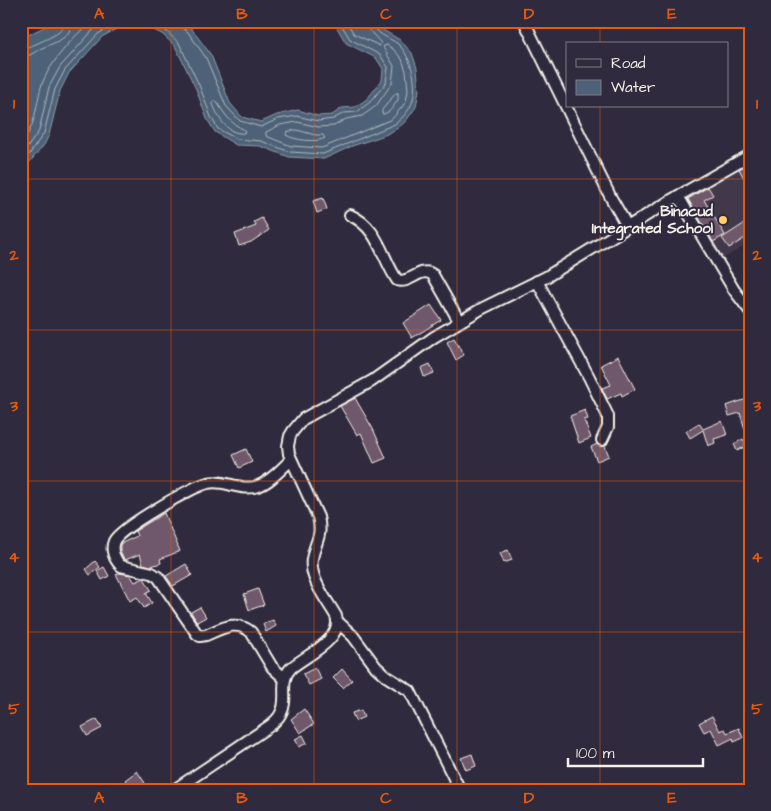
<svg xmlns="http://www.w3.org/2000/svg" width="771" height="811" font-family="'Architects Daughter',sans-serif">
  <rect width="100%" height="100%" fill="#2f2a3d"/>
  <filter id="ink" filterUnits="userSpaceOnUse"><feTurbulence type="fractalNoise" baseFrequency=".02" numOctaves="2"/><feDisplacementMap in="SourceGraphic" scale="10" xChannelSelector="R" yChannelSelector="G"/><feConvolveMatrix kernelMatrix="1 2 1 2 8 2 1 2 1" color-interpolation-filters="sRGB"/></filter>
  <g filter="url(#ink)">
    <path fill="#42384b" d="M750,159V243L722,259L681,196Z"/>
    <g fill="#4d6279" stroke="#909ba5">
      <path d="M56,21H130L102,37L69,73L60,91L49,135L44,145L29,163L21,158V39L32,33Z"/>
      <path d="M135,21H180L191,28L211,55L230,103L242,117L261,122L277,115L298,110L318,116L332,115L342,108L355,107L367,99L382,80L383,69L376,58L346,43L333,21H376L383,30L400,40L412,53L417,68L419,90L416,107L406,121L398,128L385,135L352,146L324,159L289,157L260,146L236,145L215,132L207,119L196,89L175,46L162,34Z"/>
    </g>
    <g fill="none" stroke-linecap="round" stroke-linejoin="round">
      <g stroke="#b1b8bc" stroke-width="1">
        <path d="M147,21L165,30L179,43L200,87L211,117L218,129L237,139L261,141L290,152L323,154L395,124C401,119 407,113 410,107C420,89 412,57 398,44C389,37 374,35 373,21"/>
        <path d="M178,21L180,26L188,32L206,58L226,106L240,121L261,127L278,119L297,116L318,121L333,119L344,113L357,112L370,102L386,83L388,67L380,55L350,39L339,21"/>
        <path d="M346,21L354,34L380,46L381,43L369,30L367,21"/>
        <path d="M384,46L387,45L393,49L402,59L406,71L408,90L406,102L392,119L322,148L291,146L266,136V132L280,125L297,122L319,127L334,126L346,119L362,116L376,106L392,83L394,66L384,49Z"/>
        <path d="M21,49C26,49 55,36 59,32C63,29 64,26 64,21"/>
        <path d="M21,57C29,57 33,53 40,49C54,42 71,40 72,21"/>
        <path d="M398,93V100C394,105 390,114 382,114V110L395,94Z"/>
        <path d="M216,101C225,114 229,123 245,130L244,133C228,135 218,118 213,104V102Z"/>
        <path d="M297,130L315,135H323L325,138C318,143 293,140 286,135L287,132Z"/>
        <path d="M21,141C36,131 36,101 42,84C50,63 73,36 92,21"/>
        <path d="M21,148H27L39,131L49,87L60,67L94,29L107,21"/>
        <path d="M21,154L29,155L44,133L55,89L65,70L98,34L120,21"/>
      </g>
    </g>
    <g fill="#70596c" stroke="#f4f1e8">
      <path d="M750,163V175L744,178L739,169Z"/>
      <path d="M708,187L713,195L704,200L725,235L713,242L688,199Z"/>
      <path d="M323,198L327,209L317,213L313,201Z"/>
      <path d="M262,218L269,230L251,242L239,246L235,234L256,226L254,222Z"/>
      <path d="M750,220V235L729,248L722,238Z"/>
      <path d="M431,305L441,320L412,338L403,323Z"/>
      <path d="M454,338L464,355L456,360L447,342Z"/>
      <path d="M618,356L635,389L622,396L621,393L607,399L602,388L611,385L601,365Z"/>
      <path d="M430,364L434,373L424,377L421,368Z"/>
      <path d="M355,398L373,429L386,458L374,463L361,433L357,435L340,406Z"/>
      <path d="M750,398V438L748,439L740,413L729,416L726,406Z"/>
      <path d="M585,410L588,419L584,420L591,438L579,443L570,416Z"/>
      <path d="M722,421L727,435L714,439L715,443L708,446L703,430L690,438L686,431L699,423L703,429Z"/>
      <path d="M743,439L746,446L737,451L734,444Z"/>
      <path d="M597,444L600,446H605L609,456L597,461L591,447Z"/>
      <path d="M246,449L252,462L239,468L233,455Z"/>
      <path d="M164,513L180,551L160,559L161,563L151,566L143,564L140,554L125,560L120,552V544L137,536L135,531Z"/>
      <path d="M508,550L512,560L504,563L500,553Z"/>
      <path d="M95,561L100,567L90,575L86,569Z"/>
      <path d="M186,564L192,575L173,586L166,576Z"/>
      <path d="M104,567L109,576L102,580L97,571Z"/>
      <path d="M119,573L130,575L135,582L144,578L151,590L146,593L152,603L144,608L137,597L130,601L116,574Z"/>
      <path d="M258,589L264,605L249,610L244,594Z"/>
      <path d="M200,607L206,617L197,622L191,612Z"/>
      <path d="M273,620L276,626L266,632L263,624Z"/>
      <path d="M315,668L321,679L309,685L303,674Z"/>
      <path d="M342,669L352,680L343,688L333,678Z"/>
      <path d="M304,709L314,724L300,733L291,719Z"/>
      <path d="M361,710L364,717L355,721L352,713Z"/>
      <path d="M712,716L720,731L725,729L727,733L739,728L743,738L734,742L733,738L719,745L711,729L704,732L699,723Z"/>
      <path d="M97,719L102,728L87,736L82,727Z"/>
      <path d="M303,735L307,743L299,747L295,739Z"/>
      <path d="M472,754L476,766L466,770L461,758Z"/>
      <path d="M137,771L145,783L136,790H132L125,780Z"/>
    </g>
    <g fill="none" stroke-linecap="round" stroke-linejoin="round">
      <defs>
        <g id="street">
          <path d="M524,21L611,198L627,226"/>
          <path d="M678,196L734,290L750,311"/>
          <path d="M350,215C379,228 381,256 397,280C410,285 421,265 433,275L459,321"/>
          <path d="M537,281L589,377L608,416V427L602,440"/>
          <path d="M339,623L353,636L376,667L386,676L410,691L460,790"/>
          <path d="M285,679L272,667L251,632C236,619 221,629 206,635L200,636L197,634L158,577L152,573L121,566C115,560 110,550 114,541C120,528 193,486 208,483C224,479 241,492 258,486C270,482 281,469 291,460"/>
          <path d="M174,790L271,725C275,721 279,718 281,713C289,699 278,681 291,668C306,655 344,640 336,616C327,600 309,579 312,559C315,541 323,537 318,517L289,454L288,446L290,436L293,431L303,419L372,381L434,337L481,309L546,277L673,199L750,155"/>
        </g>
      </defs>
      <use href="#street" stroke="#f4f1e8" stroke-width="14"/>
      <use href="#street" stroke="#2f2a3d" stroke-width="10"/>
    </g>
  </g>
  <path fill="none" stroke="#e8590c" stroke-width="1" stroke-opacity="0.55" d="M171,21V790M314,21V790M457,21V790M600,21V44M600,106V790M21,179H750M21,330H750M21,481H750M21,632H750"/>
  <circle fill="#ffd166" stroke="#2f2a3d" stroke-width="2" cx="723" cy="220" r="5"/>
  <g text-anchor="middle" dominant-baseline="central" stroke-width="4" stroke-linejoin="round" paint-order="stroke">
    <g font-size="15" font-weight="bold" fill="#f4f1e8" stroke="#2f2a3d" text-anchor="end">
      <text x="713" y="211">Binacud<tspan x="713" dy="17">Integrated School</tspan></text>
    </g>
  </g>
  <rect width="771" height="811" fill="none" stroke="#2f2a3d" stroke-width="55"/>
  <rect x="566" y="42" width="162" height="65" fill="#2f2a3d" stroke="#7e7a81"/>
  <rect x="576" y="59" width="25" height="8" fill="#2f2a3d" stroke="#7e7a81"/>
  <text x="611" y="68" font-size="15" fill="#f4f1e8">Road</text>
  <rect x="576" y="80" width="25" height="15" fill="#4d6279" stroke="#7e7a81"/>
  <text x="611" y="92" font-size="15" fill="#f4f1e8">Water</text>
  <path d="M568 758v8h135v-8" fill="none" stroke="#f4f1e8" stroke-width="2.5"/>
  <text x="576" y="758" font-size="15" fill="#f4f1e8" stroke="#2f2a3d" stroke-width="4" paint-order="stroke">100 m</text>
  <rect x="28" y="28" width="716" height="756" fill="none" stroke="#e8590c" stroke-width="2"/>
  <g font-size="16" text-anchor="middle" font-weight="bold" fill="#e8590c">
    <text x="99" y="19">A</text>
    <text x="242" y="19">B</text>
    <text x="386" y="19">C</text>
    <text x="529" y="19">D</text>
    <text x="672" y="19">E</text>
    <text x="14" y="109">1</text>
    <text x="757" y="109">1</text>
    <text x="14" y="260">2</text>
    <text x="757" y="260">2</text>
    <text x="14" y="411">3</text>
    <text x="757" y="411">3</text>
    <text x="14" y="562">4</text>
    <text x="757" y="562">4</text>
    <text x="14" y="714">5</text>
    <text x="757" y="714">5</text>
    <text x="99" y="803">A</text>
    <text x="242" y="803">B</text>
    <text x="386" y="803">C</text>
    <text x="529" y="803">D</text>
    <text x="672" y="803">E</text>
  </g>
</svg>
